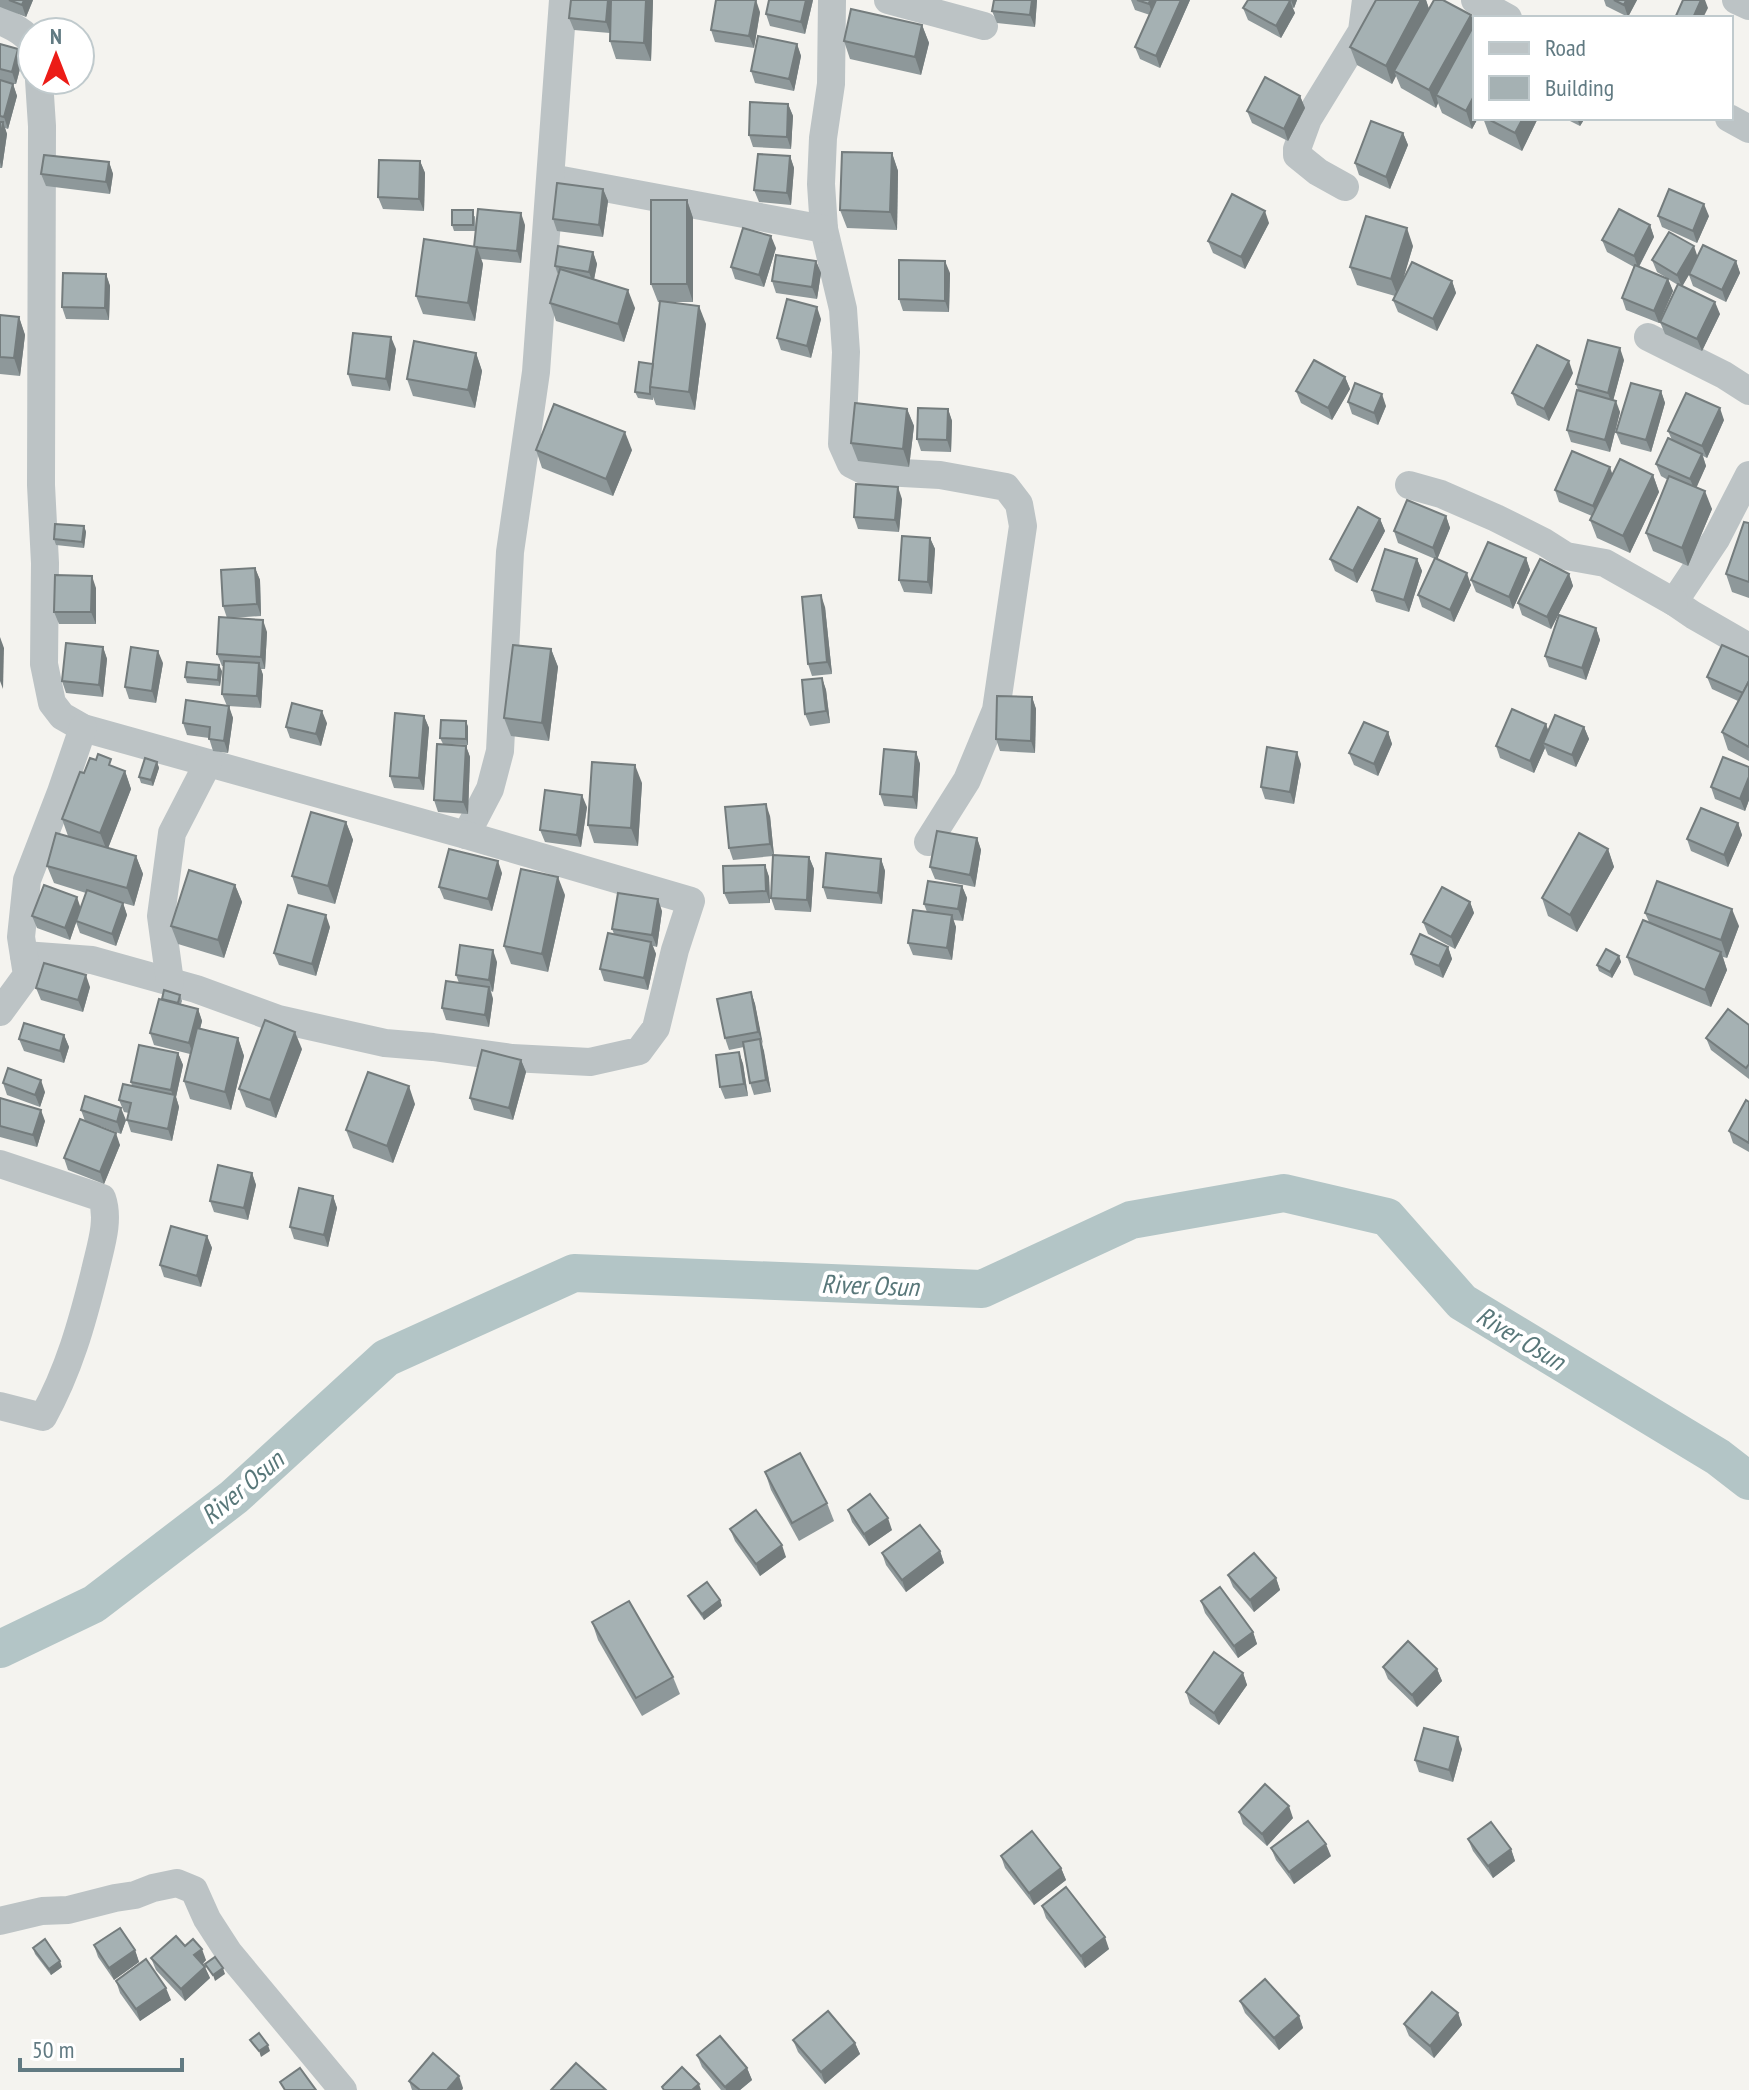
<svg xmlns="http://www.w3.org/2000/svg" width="1749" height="2090" font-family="'PT Sans Narrow',sans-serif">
  <rect width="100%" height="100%" fill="#f4f3ef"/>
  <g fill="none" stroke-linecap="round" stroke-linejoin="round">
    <path stroke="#b3c5c6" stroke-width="38" d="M0,1649L94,1604L234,1497L386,1358L574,1273L982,1289L1131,1220L1284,1193L1387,1217L1462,1302L1718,1457L1749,1481"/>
    <g stroke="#bcc3c5" stroke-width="28">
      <path d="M832,0L831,84L823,138L821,184L824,229L843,309L846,352L842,444L851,464L865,471L940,475L1006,487L1019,504L1023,526L996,710L967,780L928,842"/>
      <path d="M888,0L984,26"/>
      <path d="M1475,0L1508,18"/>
      <path d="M1736,0L1749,6"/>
      <path d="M0,21C12,26 25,32 32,43"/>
      <path d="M1729,118L1749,129"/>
      <path d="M551,178L824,229"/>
      <path d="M1345,187L1318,172L1297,155V149L1308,119L1362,31L1366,0"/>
      <path d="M1648,337L1724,375L1749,391"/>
      <path d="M1749,475L1716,539L1674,602L1693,615L1749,647"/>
      <path d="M1409,485L1441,494L1496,518L1544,542L1566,556L1605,563L1674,602"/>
      <path d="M466,835L490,789L500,751L510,552L536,372L563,0"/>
      <path d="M24,955L92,960L196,989L278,1019L385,1043L433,1047L512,1058L590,1062L639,1051L656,1028L675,950L691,901L466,835L83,728L62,716L52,703L44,664L45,563L41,485L42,126L39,80"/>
      <path d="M170,982L161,916L172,833L208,763"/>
      <path d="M0,1012L27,975L21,937L27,880L61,792L83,728"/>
      <path d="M0,1164L102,1198C110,1221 100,1248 95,1271C82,1323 69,1370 43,1417L0,1406"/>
      <path d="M0,1921L42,1911L68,1910L115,1898L135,1895L153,1888L177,1883L194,1890L207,1919L229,1953L343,2090"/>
    </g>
  </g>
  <g fill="#8e989a">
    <path d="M0,0H33L26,17L0,7Z"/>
    <path d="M653,0L651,61L616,59L610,41V33L574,30L569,18Z"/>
    <path d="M813,0L805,34L770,26L766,14Z"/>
    <path d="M994,0H1037L1035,27L997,23L992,11Z"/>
    <path d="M1131,0H1190L1160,68L1140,59L1135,47L1150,15L1135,10Z"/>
    <path d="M1248,0H1297L1294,8L1292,7L1295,13L1281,38L1248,20L1243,8Z"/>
    <path d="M1376,0H1426L1429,9L1471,15L1475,26V118H1478L1472,129L1442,113L1438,103L1436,108L1401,88L1396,76L1392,84L1357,65L1350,47Z"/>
    <path d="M1604,0H1637L1628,17L1606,6Z"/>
    <path d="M760,12L754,48L715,42L711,30Z"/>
    <path d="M922,25L929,43L921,75L850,59L844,41Z"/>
    <path d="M0,44L18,49L22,61L16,84H13L17,96L8,129L5,128L7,134L2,168H0Z"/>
    <path d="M797,44L801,56L794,91L755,83L751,71Z"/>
    <path d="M1300,96L1305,108L1288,141L1252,123L1247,111Z"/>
    <path d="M788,104L793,116L791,149L753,147L749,135Z"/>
    <path d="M1483,118H1538L1522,151L1489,134Z"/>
    <path d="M1564,118H1585L1580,126Z"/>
    <path d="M1403,133L1408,145L1390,189L1359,175L1355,163Z"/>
    <path d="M892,153L898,171L897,230L847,228L840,210Z"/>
    <path d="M790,156L794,168L791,205L759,202L754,190Z"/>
    <path d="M420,161L425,173L424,211L383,209L378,197Z"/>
    <path d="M109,162L113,174L110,194L46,186L41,174Z"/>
    <path d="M603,189L608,201L603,237L557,231L553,219Z"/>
    <path d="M687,200L693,218V302H666L706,324L695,410L656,405L653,397V400L638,398L635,392L653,364L660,302H658L651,284Z"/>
    <path d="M475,216L476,231H454L452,225Z"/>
    <path d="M1658,216H1709L1697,243L1662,227Z"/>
    <path d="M1269,223L1245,269L1213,253L1208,241Z"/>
    <path d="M525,225L521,263L481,259L483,264L475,321L423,314L416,296L474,246Z"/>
    <path d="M1650,225L1654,237L1639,267L1667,278L1657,272L1652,260L1698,256L1736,261L1740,273L1726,302L1693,286L1689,275L1682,286L1720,314L1702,351L1665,334L1660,322L1678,285L1668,279L1673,291L1659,323L1626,310L1622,298L1634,267L1607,252L1602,240Z"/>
    <path d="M1413,246L1402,282L1452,281L1456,293L1437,331L1398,312L1393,300L1395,296L1357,285L1350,267Z"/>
    <path d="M776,248L764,287L735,279L731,267Z"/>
    <path d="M593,252L597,264L594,280L635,308L624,342L556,321L550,303L558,275L555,266Z"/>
    <path d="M816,261L821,273L817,299L776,293L772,281Z"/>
    <path d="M950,273L949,312L903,311L899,299Z"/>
    <path d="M106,274L110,286L109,320L66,319L62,307Z"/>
    <path d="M0,315L19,317L25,335L20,376L0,374Z"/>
    <path d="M821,319L811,358L781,350L777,338Z"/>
    <path d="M396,349L390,391L352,386L348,374Z"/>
    <path d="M476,353L482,371L475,408L413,396L407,379Z"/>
    <path d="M1624,360L1613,400L1620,412L1610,452L1571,442L1567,430L1578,390L1576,384Z"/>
    <path d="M1573,373L1549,421L1517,405L1512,393Z"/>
    <path d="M1345,377L1350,389L1332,420L1301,403L1296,391Z"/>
    <path d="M1661,391L1665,403L1651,452L1621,444L1616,432Z"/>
    <path d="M1348,402L1386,406L1378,425L1352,414Z"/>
    <path d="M907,409L914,426L909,467L858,461L851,443Z"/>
    <path d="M948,409L952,421L951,452L921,451L917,439Z"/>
    <path d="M1724,420L1707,458L1703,456L1706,466L1696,487L1712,509L1688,566L1653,551L1646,533L1668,480L1661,476L1656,464L1672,440L1668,431Z"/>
    <path d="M536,450H632L613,496L542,468Z"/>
    <path d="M1612,475H1653L1659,492L1630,553L1597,538L1590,520L1592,516L1559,502L1555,490Z"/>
    <path d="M902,499L899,532L858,529L854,517Z"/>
    <path d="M1446,516L1450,528L1437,559L1471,585L1454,622L1422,607L1418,595L1435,559L1398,543L1394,531Z"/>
    <path d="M1380,519L1385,531L1357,583L1335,571L1330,559Z"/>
    <path d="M1749,523V598L1732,592L1726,574Z"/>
    <path d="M84,526L86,532L84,548L56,545L54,539Z"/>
    <path d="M930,538L935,549L932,594L904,592L899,580Z"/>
    <path d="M1526,558L1530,570L1513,609L1476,592L1471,580Z"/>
    <path d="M1417,559L1422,571L1409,612L1376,602L1372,590Z"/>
    <path d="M255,568L260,580L261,616L231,618L267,632L265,669H261L263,675L261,708L228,706L233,718L228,753L213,751L209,738L187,735L183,723L227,706L222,694L224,666H222L217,654L227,618L223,606Z"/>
    <path d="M1569,574L1573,586L1551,629L1522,615L1518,603Z"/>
    <path d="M96,588V624H59L54,612Z"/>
    <path d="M825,607L832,674L812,676L808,664Z"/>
    <path d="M1596,628L1600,640L1586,680L1549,667L1545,656Z"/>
    <path d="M103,647L107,659L103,697L66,693L62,681Z"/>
    <path d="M551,649L558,667L549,741L511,736L504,718Z"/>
    <path d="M1749,657V761L1728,750L1722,732L1738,701L1712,689L1707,677Z"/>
    <path d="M163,663L156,703L129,699L125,687Z"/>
    <path d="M222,671L220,686L187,683L185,677Z"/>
    <path d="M822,678L826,690L830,723L810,726L805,714Z"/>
    <path d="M1032,697L1036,709L1035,753L1000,751L996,739Z"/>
    <path d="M424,716L429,728L424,790L394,788L390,776Z"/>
    <path d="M466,721L468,727V745L443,744L440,738Z"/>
    <path d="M327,723L321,746L290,738L286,727Z"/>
    <path d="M1546,724L1548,730L1584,727L1589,739L1576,767L1548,755L1545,748L1534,773L1500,758L1496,746Z"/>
    <path d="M1388,732L1392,744L1378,776L1354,765L1349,753Z"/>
    <path d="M466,746L470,757L468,814L438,812L434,800Z"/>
    <path d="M916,752L920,764L917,809L884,806L880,794Z"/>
    <path d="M157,762L159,768L153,786L141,783L139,777Z"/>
    <path d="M1301,764L1294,804L1265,799L1261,787Z"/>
    <path d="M114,767L125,771L131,789L108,848L136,856L143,874L134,906L123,903L127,915L116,946L80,933L76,922L70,940L37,928L32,916L81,908L86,893L54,883L47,866L68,836L62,819L84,773Z"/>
    <path d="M1749,767V800L1745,811L1715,799L1711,787Z"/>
    <path d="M642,783L638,846L594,843L588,825Z"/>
    <path d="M587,807L581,847L545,842L540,830Z"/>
    <path d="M770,816L774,855L809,857L814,869L811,912L775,910L771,898L773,856L733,860L729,848Z"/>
    <path d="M346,822L353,840L335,904L298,894L292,876Z"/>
    <path d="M1738,823L1742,835L1728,867L1691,851L1687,839Z"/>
    <path d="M977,838L981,850L975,887L935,879L930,867Z"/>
    <path d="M1608,849L1614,867L1577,932L1548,916L1542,898Z"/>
    <path d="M881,859L885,871L882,904L827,899L823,887Z"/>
    <path d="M765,865L769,877L770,903L729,904L724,893Z"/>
    <path d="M502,873L492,911L444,899L439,887Z"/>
    <path d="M235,885L242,902L224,958L178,944L171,926Z"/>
    <path d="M962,886L967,898L963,921L953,920L956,927L952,960L913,955L908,943L927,912L924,904Z"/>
    <path d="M565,895L548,972L511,964L504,946Z"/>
    <path d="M1470,902L1474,913L1455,949L1428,934L1423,922Z"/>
    <path d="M662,911L657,947L653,946L656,954L648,990L604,981L600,969L614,934L612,929Z"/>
    <path d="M1645,913L1739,926L1727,958L1723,957L1727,970L1711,1007L1634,975L1627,957L1649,922Z"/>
    <path d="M330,927L316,976L279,965L274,953Z"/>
    <path d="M1448,947L1452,959L1443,978L1415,965L1411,954Z"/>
    <path d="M1619,956L1621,962L1612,978L1599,971L1597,965Z"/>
    <path d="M497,962L493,992L491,991L493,999L489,1027L446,1020L442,1008L459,983L456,975Z"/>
    <path d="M90,987L83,1012L41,1000L36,988Z"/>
    <path d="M751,992L755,1004L771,1092L754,1095L750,1083L744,1047L729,1050L725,1038Z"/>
    <path d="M180,995L182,1001L181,1004L198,1009L202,1021L200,1029L238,1038L244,1056L231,1110L190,1099L184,1081L190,1054L154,1045L150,1033L162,999Z"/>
    <path d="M1749,1025V1079L1711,1050L1706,1038Z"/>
    <path d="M64,1035L69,1047L64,1063L24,1051L19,1039Z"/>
    <path d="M302,1049L276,1118L246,1107L239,1089Z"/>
    <path d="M739,1052L743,1064L748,1096L725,1099L720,1087Z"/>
    <path d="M178,1053L183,1065L176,1097L179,1107L172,1141L131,1132L127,1120L129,1113L124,1112L119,1100L132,1086L131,1082Z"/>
    <path d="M521,1060L526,1072L513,1120L474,1110L470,1098Z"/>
    <path d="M3,1083L45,1092L40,1107L7,1095Z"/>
    <path d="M0,1098L45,1121L37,1147L0,1137Z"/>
    <path d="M1749,1102V1152L1733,1143L1729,1131Z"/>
    <path d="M415,1104L393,1163L353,1148L346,1130Z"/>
    <path d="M81,1110L126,1120L121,1134L100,1126L120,1145L104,1184L68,1170L64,1158L85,1121Z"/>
    <path d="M252,1173L256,1185L248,1220L214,1212L210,1201Z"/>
    <path d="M333,1196L337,1208L328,1247L294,1239L290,1227Z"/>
    <path d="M207,1236L212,1248L201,1287L164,1277L160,1265Z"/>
    <path d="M765,1472L827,1503L834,1521L799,1541L771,1490Z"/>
    <path d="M848,1510L892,1530L869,1546L852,1522Z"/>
    <path d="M730,1529L786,1557L760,1576L735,1541Z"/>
    <path d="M940,1551L944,1563L906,1592L886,1565L882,1553Z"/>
    <path d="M1228,1575L1276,1578L1280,1590L1254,1612L1233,1587Z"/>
    <path d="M688,1596L720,1600L722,1606L704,1620L691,1602Z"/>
    <path d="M1201,1601L1253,1632L1257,1644L1238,1658L1205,1613Z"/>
    <path d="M592,1622L673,1677L680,1694L642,1716L598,1640Z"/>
    <path d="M1383,1667L1437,1669L1442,1681L1417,1707L1388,1679Z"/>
    <path d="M1243,1673L1247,1685L1219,1725L1190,1704L1186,1692Z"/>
    <path d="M1462,1749L1453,1782L1419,1772L1415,1760Z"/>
    <path d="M1239,1812L1293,1818L1267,1846L1243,1824Z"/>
    <path d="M1468,1839L1511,1849L1515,1861L1493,1878L1473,1851Z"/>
    <path d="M1271,1848L1331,1856L1294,1884L1276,1860Z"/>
    <path d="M1001,1856L1061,1868L1066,1880L1034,1905L1005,1868Z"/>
    <path d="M1042,1906L1109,1949L1085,1968L1046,1918Z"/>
    <path d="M94,1945L135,1950L139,1962L114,1980L98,1957Z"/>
    <path d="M185,1946L206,1960L203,1964L210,1978L185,2001L156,1970L151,1958Z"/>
    <path d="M33,1948L62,1967L51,1975L35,1954Z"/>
    <path d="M116,1981L171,2000L140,2021L120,1993Z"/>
    <path d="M1240,2001L1299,2016L1303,2028L1279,2050L1245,2013Z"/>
    <path d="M1458,2013L1462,2025L1434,2058L1409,2036L1404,2024Z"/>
    <path d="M793,2040L855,2043L860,2054L825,2084L798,2052Z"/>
    <path d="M697,2055L747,2068L752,2080L740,2090H721L702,2067Z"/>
    <path d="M409,2081L463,2088L462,2090H412Z"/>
  </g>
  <g fill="#747c7d">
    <path d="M24,0H33L26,17L22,5Z"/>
    <path d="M608,0H614L610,33L606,22Z"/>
    <path d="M646,0H653L651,61L644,43Z"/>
    <path d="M756,0L760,12L754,48L749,36Z"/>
    <path d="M806,0H813L805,34L801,22Z"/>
    <path d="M1032,0H1037L1035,27L1030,15Z"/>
    <path d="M1150,0H1158L1153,16L1149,4Z"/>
    <path d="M1181,0H1190L1160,68L1156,56Z"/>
    <path d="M1291,0H1297L1294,8Z"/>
    <path d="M1421,0H1426L1430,12L1394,71L1396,76L1392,84L1386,66Z"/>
    <path d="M1626,0H1637L1628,17L1624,5Z"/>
    <path d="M1701,0H1705L1708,8L1703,18H1693Z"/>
    <path d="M1290,1L1295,13L1281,38L1276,26Z"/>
    <path d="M1471,15L1475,26L1436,95L1438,103L1436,108L1429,90Z"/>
    <path d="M922,25L929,43L921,75L915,57Z"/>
    <path d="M797,44L801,56L794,91L789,79Z"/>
    <path d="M18,49L22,61L16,84L12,72Z"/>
    <path d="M13,84L17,96L8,129L4,117Z"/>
    <path d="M1475,94V118H1478L1472,129L1466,111Z"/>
    <path d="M1300,96L1305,108L1288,141L1284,129Z"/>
    <path d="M788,104L793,116L791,149L787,137Z"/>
    <path d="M1523,118H1538L1522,151L1515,133Z"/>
    <path d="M1577,118H1585L1580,126Z"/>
    <path d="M3,122L7,134L2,168L0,162V141Z"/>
    <path d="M1403,133L1408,145L1390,189L1386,177Z"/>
    <path d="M892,153L898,171L897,230L890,212Z"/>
    <path d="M790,156L794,168L791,205L787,193Z"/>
    <path d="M420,161L425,173L424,211L419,199Z"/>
    <path d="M109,162L113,174L110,194L106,182Z"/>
    <path d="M603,189L608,201L603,237L599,225Z"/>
    <path d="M687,200L693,218V302L687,284Z"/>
    <path d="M1704,204L1709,216L1697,243L1693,231Z"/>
    <path d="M1265,211L1269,223L1245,269L1241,257Z"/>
    <path d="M521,213L525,225L521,263L517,251Z"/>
    <path d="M1650,225L1654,237L1638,268L1634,256Z"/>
    <path d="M1407,228L1413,246L1398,297L1391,279Z"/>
    <path d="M771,236L776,248L764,287L759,275Z"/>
    <path d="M1694,246L1698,258L1682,287L1677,275Z"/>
    <path d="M477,247L483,264L475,321L468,303Z"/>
    <path d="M593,252L597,264L593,284L589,272Z"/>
    <path d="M816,261L821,273L817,299L812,287Z"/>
    <path d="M945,261L950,273L949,312L945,301Z"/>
    <path d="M1736,261L1740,273L1726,302L1722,290Z"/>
    <path d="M106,274L110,286L109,320L105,308Z"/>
    <path d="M1668,279L1673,291L1659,323L1654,311Z"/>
    <path d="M1452,281L1456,293L1437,331L1433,319Z"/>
    <path d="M628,290L635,308L624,342L618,324Z"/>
    <path d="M1715,302L1720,314L1702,351L1697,339Z"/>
    <path d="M699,306L706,324L695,410L689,392Z"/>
    <path d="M817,307L821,319L811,358L807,346Z"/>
    <path d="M19,317L25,335L20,376L14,358Z"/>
    <path d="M391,337L396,349L390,391L386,379Z"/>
    <path d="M1620,348L1624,360L1612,405L1608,393Z"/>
    <path d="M476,353L482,371L475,408L468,390Z"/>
    <path d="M1569,361L1573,373L1549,421L1544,409Z"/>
    <path d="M1345,377L1350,389L1332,420L1328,408Z"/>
    <path d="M1661,391L1665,403L1651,452L1646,440Z"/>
    <path d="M1382,394L1386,406L1378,425L1374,413Z"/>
    <path d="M1616,401L1620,412L1610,452L1605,440Z"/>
    <path d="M1720,408L1724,420L1707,458L1702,446Z"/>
    <path d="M907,409L914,426L909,467L903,449Z"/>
    <path d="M948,409L952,421L951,452L947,440Z"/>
    <path d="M625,432L632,450L613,496L606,479Z"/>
    <path d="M1702,454L1706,466L1695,491L1690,479Z"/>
    <path d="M1610,467L1614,479L1597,518L1593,506Z"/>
    <path d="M1653,475L1659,492L1630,553L1623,536Z"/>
    <path d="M898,487L902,499L899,532L895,520Z"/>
    <path d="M1705,491L1712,509L1688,566L1682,548Z"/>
    <path d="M1446,516L1450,528L1437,560L1433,548Z"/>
    <path d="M1380,519L1385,531L1357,583L1353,571Z"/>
    <path d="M84,526L86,532L84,548L82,542Z"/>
    <path d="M930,538L935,549L932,594L928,582Z"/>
    <path d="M1526,558L1530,570L1513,609L1509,597Z"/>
    <path d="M1417,559L1422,571L1409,612L1404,600Z"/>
    <path d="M255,568L260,580L261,616L257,604Z"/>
    <path d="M1467,573L1471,585L1454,622L1450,610Z"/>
    <path d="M1569,574L1573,586L1551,629L1547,617Z"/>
    <path d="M92,576L96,588V624L91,612Z"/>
    <path d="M821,595L825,607L832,674L827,662Z"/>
    <path d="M263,620L267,632L265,669L261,657Z"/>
    <path d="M1596,628L1600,640L1586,680L1582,668Z"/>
    <path d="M0,637L4,648L3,689L0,681Z"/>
    <path d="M103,647L107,659L103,697L99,685Z"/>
    <path d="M551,649L558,667L549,741L542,723Z"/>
    <path d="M158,651L163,663L156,703L152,691Z"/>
    <path d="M259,663L263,675L261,708L257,696Z"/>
    <path d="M219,665L222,671L220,686L218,680Z"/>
    <path d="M822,678L826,690L830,723L826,711Z"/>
    <path d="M1032,697L1036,709L1035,753L1031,741Z"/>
    <path d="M229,706L233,718L228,753L224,741Z"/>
    <path d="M322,711L327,723L321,746L316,734Z"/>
    <path d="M424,716L429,728L424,790L419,778Z"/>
    <path d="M466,721L468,727V745L466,739Z"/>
    <path d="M1546,724L1550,736L1543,743L1545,748L1534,773L1530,761Z"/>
    <path d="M1584,727L1589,739L1576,767L1572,755Z"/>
    <path d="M1388,732L1392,744L1378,776L1374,764Z"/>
    <path d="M466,746L470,757L468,814L463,802Z"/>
    <path d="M916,752L920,764L917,809L913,797Z"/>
    <path d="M1297,752L1301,764L1294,804L1290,792Z"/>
    <path d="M157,762L159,768L153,786L151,780Z"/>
    <path d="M635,765L642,783L638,846L631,828Z"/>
    <path d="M125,771L131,789L107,851L100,833Z"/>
    <path d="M1749,777V800L1745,811L1740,799Z"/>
    <path d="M582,795L587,807L581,847L577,835Z"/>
    <path d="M766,804L770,816L774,856L770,844Z"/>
    <path d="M346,822L353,840L335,904L328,886Z"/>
    <path d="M1738,823L1742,835L1728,867L1724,855Z"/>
    <path d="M977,838L981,850L975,887L970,875Z"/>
    <path d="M1608,849L1614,867L1577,932L1570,915Z"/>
    <path d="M136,856L143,874L134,906L127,888Z"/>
    <path d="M809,857L814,869L811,912L807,900Z"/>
    <path d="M881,859L885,871L882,904L878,893Z"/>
    <path d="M498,861L502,873L492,911L488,899Z"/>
    <path d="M765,865L769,877L770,903L766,891Z"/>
    <path d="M558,877L565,895L548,972L542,954Z"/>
    <path d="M235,885L242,902L224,958L218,940Z"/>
    <path d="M962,886L967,898L963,921L958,909Z"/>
    <path d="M77,897L81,909L70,940L65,928Z"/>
    <path d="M658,899L662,911L657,947L652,935Z"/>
    <path d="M1470,902L1474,913L1455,949L1451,937Z"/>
    <path d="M123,903L127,915L116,946L112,934Z"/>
    <path d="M1732,909L1739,926L1727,958L1721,940Z"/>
    <path d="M326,915L330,927L316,976L312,964Z"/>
    <path d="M952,915L956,927L952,960L947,948Z"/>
    <path d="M651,942L656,954L648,990L644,978Z"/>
    <path d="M1448,947L1452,959L1443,978L1439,966Z"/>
    <path d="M493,950L497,962L493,992L489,980Z"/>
    <path d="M1721,952L1727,970L1711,1007L1705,990Z"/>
    <path d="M1619,956L1621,962L1612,978L1610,972Z"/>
    <path d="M86,975L90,987L83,1012L78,1000Z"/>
    <path d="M489,987L493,999L489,1027L485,1015Z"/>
    <path d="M751,992L755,1004L763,1044L758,1032Z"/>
    <path d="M198,1009L202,1021L193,1055L189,1043Z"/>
    <path d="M295,1032L302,1049L276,1118L270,1100Z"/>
    <path d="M64,1035L69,1047L64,1063L60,1051Z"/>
    <path d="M238,1038L244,1056L231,1110L225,1092Z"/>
    <path d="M760,1039L764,1051L771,1092L766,1080Z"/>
    <path d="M739,1052L743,1064L748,1096L744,1084Z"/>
    <path d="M178,1053L183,1065L176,1097L179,1107L172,1141L168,1129L174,1099L171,1090Z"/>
    <path d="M521,1060L526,1072L513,1120L509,1108Z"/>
    <path d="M41,1080L45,1092L40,1107L35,1095Z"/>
    <path d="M409,1086L415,1104L393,1163L387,1146Z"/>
    <path d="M121,1108L126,1120L121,1134L117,1122Z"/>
    <path d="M41,1110L45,1121L37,1147L33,1135Z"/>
    <path d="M116,1133L120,1145L104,1184L100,1172Z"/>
    <path d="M252,1173L256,1185L248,1220L244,1208Z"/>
    <path d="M333,1196L337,1208L328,1247L324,1235Z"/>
    <path d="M207,1236L212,1248L201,1287L197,1276Z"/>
    <path d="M888,1518L892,1530L869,1546L864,1534Z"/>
    <path d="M782,1545L786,1557L760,1576L756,1564Z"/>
    <path d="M940,1551L944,1563L906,1592L902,1580Z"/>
    <path d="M1276,1578L1280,1590L1254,1612L1250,1600Z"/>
    <path d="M720,1600L722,1606L704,1620L702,1614Z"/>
    <path d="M1253,1632L1257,1644L1238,1658L1234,1646Z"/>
    <path d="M1437,1669L1442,1681L1417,1707L1412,1695Z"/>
    <path d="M1243,1673L1247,1685L1219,1725L1214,1713Z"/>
    <path d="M1458,1737L1462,1749L1453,1782L1449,1770Z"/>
    <path d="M1289,1806L1293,1818L1267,1846L1262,1834Z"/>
    <path d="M1326,1844L1331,1856L1294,1884L1289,1872Z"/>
    <path d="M1511,1849L1515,1861L1493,1878L1488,1866Z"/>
    <path d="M1061,1868L1066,1880L1034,1905L1029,1893Z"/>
    <path d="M1105,1937L1109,1949L1085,1968L1081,1956Z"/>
    <path d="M202,1949L206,1960L199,1967L194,1955Z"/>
    <path d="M135,1950L139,1962L114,1980L109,1968Z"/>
    <path d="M60,1961L62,1967L51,1975L49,1969Z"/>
    <path d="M205,1967L210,1978L185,2001L181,1989Z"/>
    <path d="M223,1968L225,1974L215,1981L213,1975Z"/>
    <path d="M166,1988L171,2000L140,2021L136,2009Z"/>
    <path d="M1458,2013L1462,2025L1434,2058L1430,2046Z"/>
    <path d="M1299,2016L1303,2028L1279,2050L1274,2038Z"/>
    <path d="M855,2043L860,2054L825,2084L821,2072Z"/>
    <path d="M268,2045L270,2051L261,2057L259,2051Z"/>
    <path d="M747,2068L752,2080L740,2090H726L725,2087Z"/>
    <path d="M459,2076L463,2088L462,2090H447Z"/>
    <path d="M699,2084L701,2090H692Z"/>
  </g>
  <g fill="#a5b1b3" stroke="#747c7d" stroke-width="2">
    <path d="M9,0H24L22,5Z"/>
    <path d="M571,0H608L606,22L569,18Z"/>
    <path d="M611,0H646L644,43L610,41Z"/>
    <path d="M716,0H756L749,36L711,30Z"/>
    <path d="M769,0H806L801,22L766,14Z"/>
    <path d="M994,0H1032L1030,15L992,11Z"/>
    <path d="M1137,0H1150L1149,4Z"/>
    <path d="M1156,0H1181L1156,56L1135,47Z"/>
    <path d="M1248,0H1288L1290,1L1276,26L1243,8Z"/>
    <path d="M1376,0H1421L1386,66L1350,47Z"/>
    <path d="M1434,0H1443L1471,15L1429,90L1394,71Z"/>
    <path d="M1614,0H1626L1624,5Z"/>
    <path d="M1683,0H1701L1693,18H1675Z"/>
    <path d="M851,9L922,25L915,57L844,41Z"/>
    <path d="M1474,25L1475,26V94L1466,111L1436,95Z"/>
    <path d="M758,36L797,44L789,79L751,71Z"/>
    <path d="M0,44L18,49L12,72L0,69Z"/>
    <path d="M1265,77L1300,96L1284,129L1247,111Z"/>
    <path d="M0,80L13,84L4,117L0,116Z"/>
    <path d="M750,102L788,104L787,137L749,135Z"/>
    <path d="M1486,118H1523L1515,133Z"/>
    <path d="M1371,121L1403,133L1386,177L1355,163Z"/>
    <path d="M0,122H3L0,141Z"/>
    <path d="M842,152L892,153L890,212L840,210Z"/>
    <path d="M758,154L790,156L787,193L754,190Z"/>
    <path d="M44,155L109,162L106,182L41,174Z"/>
    <path d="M379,160L420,161L419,199L378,197Z"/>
    <path d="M557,183L603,189L599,225L553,219Z"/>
    <path d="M1669,189L1704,204L1693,231L1658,216Z"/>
    <path d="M1232,194L1265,211L1241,257L1208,241Z"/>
    <rect x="651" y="200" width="36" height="84"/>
    <path d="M478,209L521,213L517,251L474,247Z"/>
    <path d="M1619,209L1650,225L1634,256L1602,240Z"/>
    <rect x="452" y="210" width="21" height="15"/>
    <path d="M1366,216L1407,228L1391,279L1350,267Z"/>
    <path d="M743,228L771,236L759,275L731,267Z"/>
    <path d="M1669,232L1694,246L1677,275L1652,260Z"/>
    <path d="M424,239L477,247L468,303L416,296Z"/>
    <path d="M1703,245L1736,261L1722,290L1689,274Z"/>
    <path d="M558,246L593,252L589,272L555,266Z"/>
    <path d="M776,255L816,261L812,287L772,281Z"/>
    <path d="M899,260L945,261V301L899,299Z"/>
    <path d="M1412,262L1452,281L1433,319L1393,300Z"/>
    <path d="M1635,265L1668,279L1654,311L1622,298Z"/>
    <path d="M560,269L628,290L618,324L550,303Z"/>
    <path d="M63,273L106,274L105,308L62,307Z"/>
    <path d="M1678,284L1715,302L1697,339L1660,322Z"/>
    <path d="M787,299L817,307L807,346L777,338Z"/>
    <path d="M660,301L699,306L689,392L650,387Z"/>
    <path d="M0,315L19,317L14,358L0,357Z"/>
    <path d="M353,333L391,337L386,379L348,374Z"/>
    <path d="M1588,340L1620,348L1608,393L1576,384Z"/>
    <path d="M414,341L476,353L468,390L407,379Z"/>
    <path d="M1537,345L1569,361L1544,409L1512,393Z"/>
    <path d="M1314,360L1345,377L1328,408L1296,391Z"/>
    <path d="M639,362L653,364L650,387V394L635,392Z"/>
    <path d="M1355,383L1382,394L1374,413L1348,402Z"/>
    <path d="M1631,383L1661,391L1646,440L1616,432Z"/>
    <path d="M1577,390L1616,401L1605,440L1567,430Z"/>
    <path d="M1686,393L1720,408L1702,446L1668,431Z"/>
    <path d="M855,403L907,409L903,449L851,443Z"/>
    <path d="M554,404L625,432L606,479L536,450Z"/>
    <path d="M918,408L948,409L947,440L917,439Z"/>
    <path d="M1668,438L1702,454L1690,479L1656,464Z"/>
    <path d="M1572,451L1610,467L1593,506L1555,490Z"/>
    <path d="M1620,459L1653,475L1623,536L1590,520Z"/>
    <path d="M1669,476L1705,491L1682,548L1646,533Z"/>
    <path d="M856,484L898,487L895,520L854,517Z"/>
    <path d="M1407,500L1446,516L1433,548L1394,531Z"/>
    <path d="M1358,507L1380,519L1353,571L1330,559Z"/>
    <path d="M1744,522L1749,523V582L1726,574Z"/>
    <path d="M55,524L84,526L82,542L54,539Z"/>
    <path d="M902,536L930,538L928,582L899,580Z"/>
    <path d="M1488,542L1526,558L1509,597L1471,580Z"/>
    <path d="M1385,549L1417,559L1404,600L1372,590Z"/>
    <path d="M1435,558L1467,573L1450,610L1418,595Z"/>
    <path d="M1540,559L1569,574L1547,617L1518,603Z"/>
    <path d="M255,568L257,604L223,606L221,570Z"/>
    <path d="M55,575L92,576L91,612H54Z"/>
    <path d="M821,595L827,662L808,664L802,597Z"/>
    <path d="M1559,615L1596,628L1582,668L1545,656Z"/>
    <path d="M219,617L263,620L261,657L217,654Z"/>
    <path d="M66,643L103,647L99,685L62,681Z"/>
    <path d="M513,645L551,649L542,723L504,718Z"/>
    <path d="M1722,645L1749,657V681L1743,693L1707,677Z"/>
    <path d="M131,647L158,651L152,691L125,687Z"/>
    <path d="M224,661L259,663L257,696L222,694Z"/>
    <path d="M187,662L219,665L218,680L185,677Z"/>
    <path d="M822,678L826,711L805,714L802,680Z"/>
    <path d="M1749,681V747L1722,732Z"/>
    <path d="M997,696L1032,697L1031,741L996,739Z"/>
    <path d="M186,700L229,706L224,741L209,739L210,727L183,723Z"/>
    <path d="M292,703L322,711L316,734L286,727Z"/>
    <path d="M1512,709L1546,724L1530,761L1496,746Z"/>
    <path d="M395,713L424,716L419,778L390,776Z"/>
    <path d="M1555,715L1584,727L1572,755L1543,743Z"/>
    <path d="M441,720L466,721V739L440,738Z"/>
    <path d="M1364,722L1388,732L1374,764L1349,753Z"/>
    <path d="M437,744L466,746L463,802L434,800Z"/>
    <path d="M1267,747L1297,752L1290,792L1261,787Z"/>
    <path d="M884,749L916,752L913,797L880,794Z"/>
    <path d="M98,754L111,759L109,765L125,771L100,833L62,819L80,772L84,773L90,758L96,760Z"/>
    <path d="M1723,757L1749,767V777L1740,799L1711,787Z"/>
    <path d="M145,758L157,762L151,780L139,777Z"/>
    <path d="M592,762L635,765L631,828L588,825Z"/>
    <path d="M545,790L582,795L577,835L540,830Z"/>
    <path d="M766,804L770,844L729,848L725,807Z"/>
    <path d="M1701,808L1738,823L1724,855L1687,839Z"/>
    <path d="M311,812L346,822L328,886L292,876Z"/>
    <path d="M937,831L977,838L970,875L930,867Z"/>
    <path d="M56,833L136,856L127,888L47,866Z"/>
    <path d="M1579,833L1608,849L1570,915L1542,898Z"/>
    <path d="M449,849L498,861L488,899L439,887Z"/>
    <path d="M826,853L881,859L878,893L823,887Z"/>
    <path d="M773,855L809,857L807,900L771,898Z"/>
    <path d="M765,865L766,891L724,893L723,866Z"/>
    <path d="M521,869L558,877L542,954L504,946Z"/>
    <path d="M189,870L235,885L218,940L171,926Z"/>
    <path d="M928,881L962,886L958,909L924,904Z"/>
    <path d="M1657,881L1732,909L1721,940L1645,913Z"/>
    <path d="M44,885L77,897L65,928L32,916Z"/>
    <path d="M1442,887L1470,902L1451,937L1423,922Z"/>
    <path d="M87,890L123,903L112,934L76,921Z"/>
    <path d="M618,893L658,899L652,935L612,929Z"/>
    <path d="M288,905L326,915L312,964L274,953Z"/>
    <path d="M913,910L952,915L947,948L908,943Z"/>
    <path d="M1643,920L1721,952L1705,990L1627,957Z"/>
    <path d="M608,933L651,942L644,978L600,969Z"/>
    <path d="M1420,934L1448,947L1439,966L1411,954Z"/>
    <path d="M460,945L493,950L489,980L456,975Z"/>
    <path d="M1606,949L1619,956L1610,972L1597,965Z"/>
    <path d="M44,963L86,975L78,1000L36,988Z"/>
    <path d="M446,981L489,987L485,1015L442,1008Z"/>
    <path d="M164,990L180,995L178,1003L162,999Z"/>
    <path d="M751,992L758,1032L725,1038L717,999Z"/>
    <path d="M159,999L198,1009L189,1043L150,1033Z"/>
    <path d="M1728,1009L1749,1025V1064L1746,1068L1706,1038Z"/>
    <path d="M265,1020L295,1032L270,1100L239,1089Z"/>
    <path d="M24,1023L64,1035L60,1051L19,1039Z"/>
    <path d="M197,1028L238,1038L225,1092L184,1081Z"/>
    <path d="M760,1039L766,1080L750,1083L743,1042Z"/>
    <path d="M139,1045L178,1053L171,1090L131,1082Z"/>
    <path d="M482,1050L521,1060L509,1108L470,1098Z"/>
    <path d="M739,1052L744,1084L720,1087L716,1055Z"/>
    <path d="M8,1068L41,1080L35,1095L3,1083Z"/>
    <path d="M368,1072L409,1086L387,1146L346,1130Z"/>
    <path d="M123,1084L175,1095L168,1129L127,1120L131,1103L119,1100Z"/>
    <path d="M85,1096L121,1108L117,1122L81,1110Z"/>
    <path d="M0,1098L41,1110L33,1135L0,1126Z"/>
    <path d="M1746,1100L1749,1102V1143L1729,1131Z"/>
    <path d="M80,1119L116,1133L100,1172L64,1158Z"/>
    <path d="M218,1165L252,1173L244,1208L210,1201Z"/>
    <path d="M299,1188L333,1196L324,1235L290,1227Z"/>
    <path d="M171,1226L207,1236L197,1276L160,1265Z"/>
    <path d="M800,1453L827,1503L792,1523L765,1472Z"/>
    <path d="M870,1494L888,1518L864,1534L848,1510Z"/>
    <path d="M756,1510L782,1545L756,1564L730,1529Z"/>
    <path d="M920,1525L940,1551L902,1580L882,1553Z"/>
    <path d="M1254,1553L1276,1578L1250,1600L1228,1575Z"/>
    <path d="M707,1582L720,1600L702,1614L688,1596Z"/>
    <path d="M1220,1587L1253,1632L1234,1646L1201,1601Z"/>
    <path d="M629,1601L673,1677L636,1698L592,1622Z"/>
    <path d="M1408,1641L1437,1669L1412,1695L1383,1667Z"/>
    <path d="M1214,1652L1243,1673L1214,1713L1186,1692Z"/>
    <path d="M1424,1728L1458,1737L1449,1770L1415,1760Z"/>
    <path d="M1265,1784L1289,1806L1262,1834L1239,1812Z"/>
    <path d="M1308,1821L1326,1844L1289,1872L1271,1848Z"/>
    <path d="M1491,1822L1511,1849L1488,1866L1468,1839Z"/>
    <path d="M1032,1831L1061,1868L1029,1893L1001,1856Z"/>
    <path d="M1066,1887L1105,1937L1081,1956L1042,1906Z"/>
    <path d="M120,1928L135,1950L109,1968L94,1945Z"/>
    <path d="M176,1936L185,1946L193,1939L202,1949L194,1955L205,1967L181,1989L151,1958Z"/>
    <path d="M45,1939L60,1961L49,1969L33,1948Z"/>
    <path d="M215,1957L223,1968L213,1975L205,1964Z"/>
    <path d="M146,1959L166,1988L136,2009L116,1981Z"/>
    <path d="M1265,1979L1299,2016L1274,2038L1240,2001Z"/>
    <path d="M1432,1992L1458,2013L1430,2046L1404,2024Z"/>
    <path d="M828,2011L855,2043L821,2072L793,2040Z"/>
    <path d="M259,2033L268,2045L259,2051L250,2040Z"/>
    <path d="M720,2036L747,2068L725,2087L697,2055Z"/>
    <path d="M433,2053L459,2076L447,2090H420L409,2081Z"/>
    <path d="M576,2063L606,2090H551Z"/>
    <path d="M682,2067L699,2084L692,2090H664L662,2087Z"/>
    <path d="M300,2068L316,2090H285L280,2082Z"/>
  </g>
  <g text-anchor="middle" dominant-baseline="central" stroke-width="8" stroke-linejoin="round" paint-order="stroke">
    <g font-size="26" font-style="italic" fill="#587779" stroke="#fff">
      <text transform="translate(870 1285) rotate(2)">River Osun</text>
      <text transform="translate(1521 1338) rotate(31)">River Osun</text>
      <text transform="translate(242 1487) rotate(-40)">River Osun</text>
    </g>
  </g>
  <rect x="1473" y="16" width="260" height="104" fill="#ffffff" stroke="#c0cacd" stroke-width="2"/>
  <rect x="1489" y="42" width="40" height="12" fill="#bcc3c5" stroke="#c0cacd" stroke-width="2"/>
  <text x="1545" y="56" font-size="24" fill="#617a82">Road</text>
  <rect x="1489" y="76" width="40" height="24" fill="#a5b1b3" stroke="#c0cacd" stroke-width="2"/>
  <text x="1545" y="96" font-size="24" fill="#617a82">Building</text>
  <g transform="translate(56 56)"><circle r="38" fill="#ffffff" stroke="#c0cacd" stroke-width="2"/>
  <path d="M0-6L14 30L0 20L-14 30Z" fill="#ec1c17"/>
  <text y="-12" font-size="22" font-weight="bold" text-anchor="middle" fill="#617a82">N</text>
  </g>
  <path d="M20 2058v12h162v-12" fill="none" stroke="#617a82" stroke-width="4"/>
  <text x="32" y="2058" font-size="24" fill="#617a82" stroke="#ffffff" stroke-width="6" paint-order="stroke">50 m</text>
</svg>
